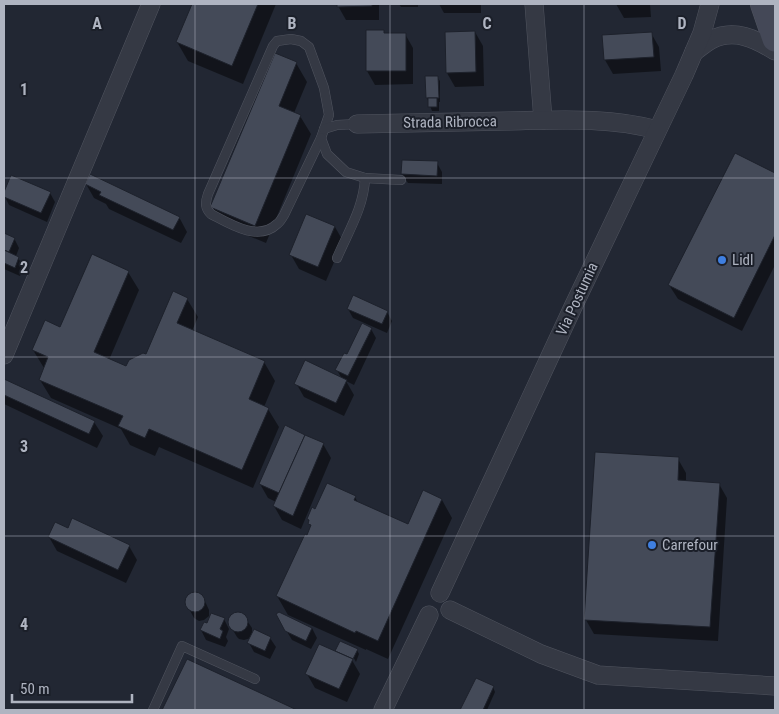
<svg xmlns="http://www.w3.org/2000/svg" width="779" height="714" font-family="'Roboto Condensed',sans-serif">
  <rect width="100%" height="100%" fill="#222733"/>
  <g fill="#0007">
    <path d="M193,4H276L243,84L188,61L177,42Z"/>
    <path d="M338,4H379V20H346L338,6Z"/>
    <path d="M399,4H418V7H401Z"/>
    <path d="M439,4H481V13H444Z"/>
    <path d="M616,4H650L651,17L624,18Z"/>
    <path d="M383,31L385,34H405L413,48V84L375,85L367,71Z"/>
    <path d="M475,32L483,46L484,86L455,87L447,73Z"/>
    <path d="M651,33L659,47L661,71L613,74L605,60Z"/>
    <path d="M296,63L307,82L294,113L300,116L311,134L266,243L222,225L212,207Z"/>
    <path d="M437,77L440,81V102H439V111H432L427,98Z"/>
    <path d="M735,154L775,175V265L742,331L678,299L669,285Z"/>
    <path d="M437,163L442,172V184L408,183L402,174Z"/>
    <path d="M12,176L50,193L55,202L47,222L9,205L4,195Z"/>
    <path d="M86,184L179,217L187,232L181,243L109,209L106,204L94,198Z"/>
    <path d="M307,216L335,227L343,241L326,281L299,269L291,255Z"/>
    <path d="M4,234L14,238L19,248L16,256L18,258L24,267L20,276L4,269Z"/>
    <path d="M128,272L139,290L109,360L127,368L147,356L187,299L198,317L192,331L264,362L275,381L264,407L268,409L279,427L253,488L159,447L155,456L130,445L121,429L51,398L40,380L44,368L33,350L61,329Z"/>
    <path d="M348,309L387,312L392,321L387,333L353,318Z"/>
    <path d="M371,329L376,338L354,385L346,381L354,395L344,416L304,397L296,383L342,379L337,370L347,356Z"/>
    <path d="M4,380L94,422L103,436L97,448L4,404Z"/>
    <path d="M323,444L331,458L301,529L282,520L274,506L276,502L268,498L260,484Z"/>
    <path d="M678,459L686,473V482L719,484L727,498L718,641L594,634L586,620Z"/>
    <path d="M424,492L442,500L452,518L388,659L366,649V650L288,615L277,596L312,528L308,519L316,510L355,497L358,503L408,526Z"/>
    <path d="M68,530L129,546L137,560L126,583L57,551L49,537Z"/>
    <path d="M198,593L203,597L209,610V616L204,620L199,621L194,618L187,605V597L192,594Z"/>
    <path d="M237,613H239L244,616L252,628V635L270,638L276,647L270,659L254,652L249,643L251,638L244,640L239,639L237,637L231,627L230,621L232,616Z"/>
    <path d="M224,619L229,629L226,637L228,641L225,647L206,640L201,630L207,625Z"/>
    <path d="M312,628L317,638L311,649L292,640L286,630Z"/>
    <path d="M357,650L359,654L356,662L351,653L349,655L360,674L347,702L315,688L307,674L338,654L337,651Z"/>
    <path d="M187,660L294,710H164Z"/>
    <path d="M476,679L493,687L495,692L487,710H462Z"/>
  </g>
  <g fill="#444a58" stroke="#1d212b">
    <path d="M192,4H258L232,66L176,42Z"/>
    <path d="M337,4H372V6L337,7Z"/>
    <path d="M366,30H384V33H406V71H366Z"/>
    <path d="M475,31L476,72L446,73L445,32Z"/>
    <path d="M652,32L654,57L604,60L602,35Z"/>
    <path d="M275,53L297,62L279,106L301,115L255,226L210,207Z"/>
    <path d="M425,76H438L439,98H426Z"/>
    <rect x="428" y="98" width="9" height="9"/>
    <path d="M735,153L775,173V235L734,318L668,285Z"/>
    <path d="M402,160L438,161L437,176L401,174Z"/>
    <path d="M90,174L180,217L173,230L99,195L101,192L85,184Z"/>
    <path d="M11,175L51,192L41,213L4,197V192Z"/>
    <path d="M306,214L335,226L318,267L289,255Z"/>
    <path d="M4,233L15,238L9,252L4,250Z"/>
    <path d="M4,250L19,257L15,268L4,263Z"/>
    <path d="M92,254L129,271L94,352L126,366L129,360L143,353L146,354L173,291L188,298L177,323L265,361L249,399L269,408L242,470L149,429L145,438L118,426L123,416L39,380L48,357L32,350L45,320L60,327Z"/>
    <path d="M353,295L388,311L382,324L347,309Z"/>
    <path d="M362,323L372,328L348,376L335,370L344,353L347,354Z"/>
    <path d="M305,360L347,380L336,403L294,384Z"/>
    <path d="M4,379L95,421L89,434L4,395Z"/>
    <path d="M285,425L305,435L279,493L259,484Z"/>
    <path d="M305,435L324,443L293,516L273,506Z"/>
    <path d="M595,452L679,457L678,480L720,483L710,627L584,620Z"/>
    <path d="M327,483L356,496L354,500L408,524L423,490L442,499L378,641L356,631L355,633L276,596L305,534L307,535L311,525L308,524L309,520L307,519L312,507L315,509Z"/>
    <path d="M72,518L130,545L118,570L48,537L55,522L68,528Z"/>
    <circle cx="195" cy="602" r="10"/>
    <path d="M279,612L312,628L306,641L285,631L276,614Z"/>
    <circle cx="238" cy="622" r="10"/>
    <path d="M211,613L225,618L220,629L223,631L220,639L200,630L204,622L207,623Z"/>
    <path d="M254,629L271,637L265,651L247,643Z"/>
    <path d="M340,641L358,649L353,659L335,651Z"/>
    <path d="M319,644L353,659L339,689L305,674Z"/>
    <path d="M187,659L297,710H162Z"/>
    <path d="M476,678L494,686L483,710H460Z"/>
  </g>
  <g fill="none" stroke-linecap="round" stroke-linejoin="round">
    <defs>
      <g id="service">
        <path d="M291,39L301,41L309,47L324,88L329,115L321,138L284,215C282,218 280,222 277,224C258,242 230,224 211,214C205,208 205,203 208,194L273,46L277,41Z"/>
        <path d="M324,129L337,125L357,124"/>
        <path d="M321,138L327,154L346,172L365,178L401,180"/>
        <path d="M337,258C348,232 364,207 365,178"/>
        <path d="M153,710L182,646L255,679"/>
      </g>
      <g id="minor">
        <path d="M534,4L543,120"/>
        <path d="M694,52C700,48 705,43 711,40C734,28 756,39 775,51"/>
        <path d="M357,124C408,123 459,122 509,121C559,120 609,117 657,130"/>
        <path d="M4,355L151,4"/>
        <path d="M440,593L572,309L684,75L702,33L710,4"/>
        <path d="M450,610L541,654L598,675L775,686"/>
        <path d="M383,710L429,615"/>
      </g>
      <path id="secondary" d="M763,4L775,39"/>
    </defs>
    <use href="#service" stroke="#50545f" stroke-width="10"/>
    <use href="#minor" stroke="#50545f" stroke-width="19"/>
    <use href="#secondary" stroke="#50545f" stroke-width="26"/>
    <use href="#service" stroke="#353944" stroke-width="9"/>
    <use href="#minor" stroke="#353944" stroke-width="18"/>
    <use href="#secondary" stroke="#444857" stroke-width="25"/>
  </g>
  <path fill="none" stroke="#afb4c1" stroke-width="1" stroke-opacity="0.55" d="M195,4V710M390,4V710M584,4V710M4,178H775M4,357H775M4,536H775"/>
  <g fill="#3f7fe0" stroke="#1b1f29" stroke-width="2">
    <circle cx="722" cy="260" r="5"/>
    <circle cx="652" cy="545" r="5"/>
  </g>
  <g text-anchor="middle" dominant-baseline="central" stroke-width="4" stroke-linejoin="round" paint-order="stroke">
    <g font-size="15" fill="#afb4c1" stroke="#1b1f29">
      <text transform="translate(450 122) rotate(-1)">Strada Ribrocca</text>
      <text transform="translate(577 299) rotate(-65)">Via Postumia</text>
    </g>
    <g font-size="15" fill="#afb4c1" stroke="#1b1f29" text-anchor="start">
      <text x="732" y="260">Lidl</text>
      <text x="662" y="545">Carrefour</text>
    </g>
  </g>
  <g font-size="16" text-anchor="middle" font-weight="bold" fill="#afb4c1" stroke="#1b1f29" stroke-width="4" stroke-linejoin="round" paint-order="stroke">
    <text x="97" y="29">A</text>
    <text x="292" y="29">B</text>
    <text x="487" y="29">C</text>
    <text x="682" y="29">D</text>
    <text x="24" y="95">1</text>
    <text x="24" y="273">2</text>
    <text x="24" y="452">3</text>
    <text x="24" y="630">4</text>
  </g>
  <rect width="779" height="714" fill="none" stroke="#afb4c1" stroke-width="10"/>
  <path d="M12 694v8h120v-8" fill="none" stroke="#afb4c1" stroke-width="2.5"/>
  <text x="20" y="694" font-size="15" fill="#afb4c1" stroke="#1b1f29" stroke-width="4" paint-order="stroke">50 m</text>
</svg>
